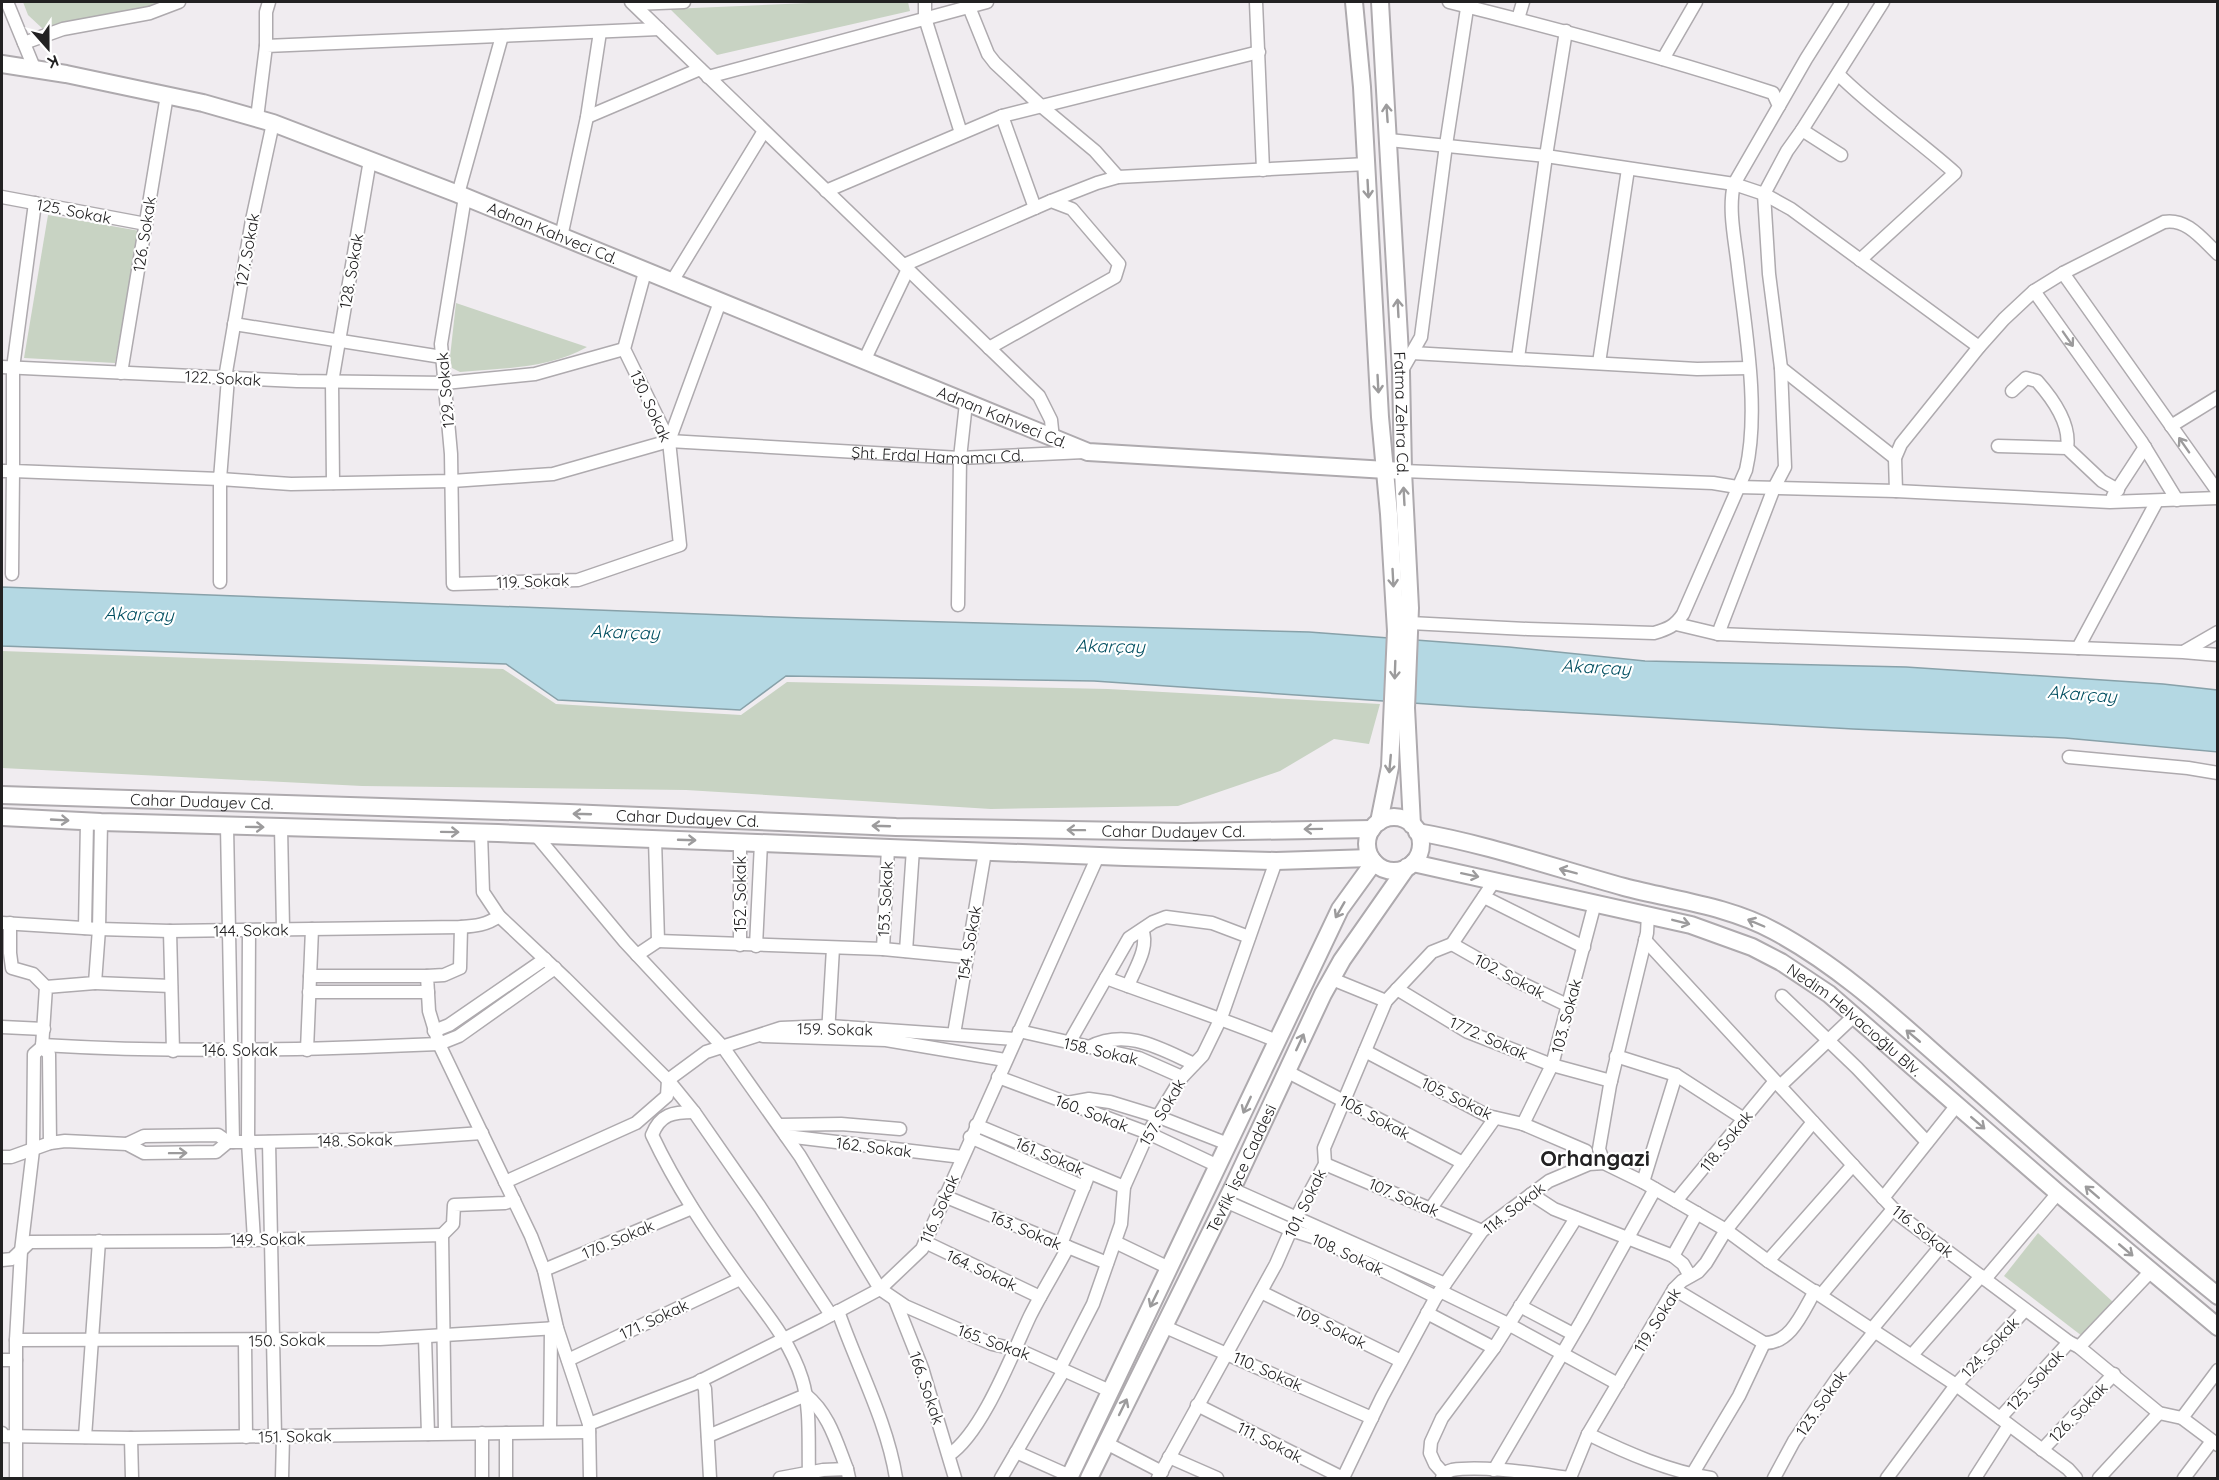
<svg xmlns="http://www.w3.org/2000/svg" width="2219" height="1480" font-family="Quicksand,sans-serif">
  <rect width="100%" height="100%" fill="#f0ecf0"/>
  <g fill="#c8d3c3">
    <path d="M23,2H169L151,7L43,29L28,15Z"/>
    <path d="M832,2H908L910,11L717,55L670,9Z"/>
    <path d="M48,215L140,231L115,363L24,358Z"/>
    <path d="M456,303L587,347C549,369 502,368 460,372L452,368L450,357Z"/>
    <path d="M2,651L503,669L556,704L741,715L787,682L1108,689L1380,704L1369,744L1334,739L1280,771L1178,806L991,809L686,790L362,786L2,768Z"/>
    <path d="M2038,1233L2113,1302L2082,1336L2004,1276Z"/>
  </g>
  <path fill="#b4d8e3" stroke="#88a1a9" stroke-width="1.5" d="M2,587L803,618L1309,632L1509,647L1645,661L1906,667L2163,684L2217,690L2218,752L2065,738L1853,729L1471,707L1094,681L786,676L740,710L558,700L506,664L2,646Z"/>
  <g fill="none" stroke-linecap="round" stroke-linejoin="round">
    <defs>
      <g id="street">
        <path d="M7,2L35,70"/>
        <path d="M631,2L1039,396L1051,420L1053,439"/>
        <path d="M925,2V18L961,133"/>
        <path d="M967,2L988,54L995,63L1041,106L1095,151L1118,177"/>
        <path d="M1256,2L1263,170"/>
        <path d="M634,4L684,2"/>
        <path d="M1518,19L1523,2"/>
        <path d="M24,43L63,29L150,13L179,2"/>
        <path d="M266,46V12L269,2"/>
        <path d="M1663,59L1696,2"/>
        <path d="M1838,74C1874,110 1917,139 1955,173L1860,260"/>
        <path d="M708,77L987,2"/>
        <path d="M1779,106L1806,59L1842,2"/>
        <path d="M1002,116L1035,208"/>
        <path d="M587,117L700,69"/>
        <path d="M257,118L266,46L659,29"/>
        <path d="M1802,130L1883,2"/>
        <path d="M1389,140L1546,156L1734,184L1764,194L1791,209L1979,347"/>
        <path d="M826,191L1002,116L1259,52"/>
        <path d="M458,194L502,36"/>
        <path d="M2,197L146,224"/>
        <path d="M465,197L441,344L451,454L453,584L578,580L680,545L669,441L624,349L645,272"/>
        <path d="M1051,201L1097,183L1118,177L1367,164"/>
        <path d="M35,203L13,368V471L220,479L228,378"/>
        <path d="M561,237L587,117L600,32"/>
        <path d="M904,265L1051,201L1072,209L1119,264L1115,277L989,348"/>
        <path d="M2063,273L2218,492"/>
        <path d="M671,283L764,131"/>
        <path d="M2034,291L2141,441L2177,500"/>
        <path d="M234,324L442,357"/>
        <path d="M1412,353L1697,369L1749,368"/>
        <path d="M1518,358L1546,156L1566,31"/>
        <path d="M864,361L908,269"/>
        <path d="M1599,363L1628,169"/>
        <path d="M2,367L297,381L445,383L535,374L624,349"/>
        <path d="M1781,368L1895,458"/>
        <path d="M1401,372L1421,337L1446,145L1468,2"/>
        <path d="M121,373L167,95"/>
        <path d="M225,378L252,220L273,123"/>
        <path d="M2012,391L2026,378L2037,381C2053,399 2071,424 2067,448"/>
        <path d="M2171,426L2218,397"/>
        <path d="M669,441L720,302"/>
        <path d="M1998,446L2067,448L2102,481L2118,490"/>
        <path d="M2,471H13L12,574"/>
        <path d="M1403,471L1713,483L1737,487L1896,491L2110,502L2218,498"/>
        <path d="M333,483L332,382L370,160"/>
        <path d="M1896,491L1895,458L1901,444L1979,347L2004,319L2034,291L2063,273L2164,222C2187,218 2202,239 2218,254"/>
        <path d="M2113,496L2145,447"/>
        <path id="s1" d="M220,582V479L291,484L452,481L553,474L669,441L960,458L1084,452"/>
        <path d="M958,605L960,458L966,403"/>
        <path d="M1410,623L1528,629L1654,633C1668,629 1675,626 1683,614L1746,470C1760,409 1745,328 1738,267C1735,240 1728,210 1734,184L1779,106L1773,93C1666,58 1558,29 1449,2"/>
        <path d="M1676,624L1718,634L2183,652L2218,655"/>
        <path d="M1718,634L1774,488L1785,467L1781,368L1769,274L1764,194L1787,151L1802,130L1841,155"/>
        <path d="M2078,648L2157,501"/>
        <path d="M2185,651L2218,632"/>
        <path d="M2069,757L2188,768L2218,773"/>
        <path d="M227,826L233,1142"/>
        <path d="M281,827L283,928"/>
        <path d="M481,833L483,892L499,916L565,978L668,1080L694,1112L760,1207L831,1315"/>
        <path d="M535,834L625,942L723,1047L800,1156L880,1289L905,1306L992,1344L1019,1350L1110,1391"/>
        <path d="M655,839L658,941L883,949L966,957"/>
        <path d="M1484,897L1584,947"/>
        <path d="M2,923L99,929L170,931L461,927C475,926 487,925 499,916"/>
        <path d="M10,923V953L12,968L33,974L46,987"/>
        <path d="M461,927L460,968L444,975L427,976L429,1011L439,1044L531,1236L544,1270L557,1328L589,1424L590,1478"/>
        <path d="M85,928L87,822"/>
        <path d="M249,930L248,1142L254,1240"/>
        <path d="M170,931L173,1051"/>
        <path d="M1645,940L1899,1215L2069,1342L2079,1347L2159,1413L2182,1418L2218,1445"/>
        <path d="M1452,944L1517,981L1569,1006"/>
        <path d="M740,945V842"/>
        <path d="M756,946L761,843"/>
        <path d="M883,949L888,848"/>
        <path d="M906,951L913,849"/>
        <path d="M637,955L658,941"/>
        <path d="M310,976H427"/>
        <path d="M1106,978L1129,938L1153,922L1166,917L1212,923L1249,937"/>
        <path d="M1332,979L1386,1001"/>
        <path d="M95,983L171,986"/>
        <path d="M1128,986C1134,970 1150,947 1142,930"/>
        <path d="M1397,989L1468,1032L1552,1065L1611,1081"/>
        <path d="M309,992H428"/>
        <path d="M1782,996L1857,1068L1927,1142"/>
        <path d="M2,1027L44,1029"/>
        <path d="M434,1031L449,1025L545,959"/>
        <path d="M1019,1031L1139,1058L1182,1077"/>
        <path d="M828,1034L833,948"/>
        <path d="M954,1034L985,852"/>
        <path d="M763,1036L886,1040L1005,1060"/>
        <path d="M1069,1043L1106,978C1163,999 1221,1018 1277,1041"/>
        <path d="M42,1045C174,1053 306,1050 439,1044L459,1036L555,968"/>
        <path d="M42,1047L49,1054L50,1143"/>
        <path d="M1089,1047C1127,1028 1159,1048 1194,1064"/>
        <path d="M307,1050L312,929"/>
        <path d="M1365,1051L1488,1116L1523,1124L1586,1151"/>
        <path d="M1616,1056L1676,1075L1744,1119"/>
        <path d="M1286,1071L1463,1163"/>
        <path d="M998,1077L1148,1133L1218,1166"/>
        <path d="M1780,1086L1854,1016"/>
        <path d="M1067,1103L1089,1099L1110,1102L1159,1117L1228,1144"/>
        <path d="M694,1112C673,1112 660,1114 652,1135C676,1186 707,1232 740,1278C763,1310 790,1340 802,1379C811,1408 808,1443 809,1474"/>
        <path d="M1523,1124L1552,1065L1595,903"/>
        <path d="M779,1125L841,1124L900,1129"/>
        <path d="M976,1125L1124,1187"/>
        <path d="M786,1136L962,1157"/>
        <path d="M970,1137L1084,1187"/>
        <path d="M269,1142L275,1436"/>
        <path d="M127,1144L144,1136L218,1135L228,1142H248L396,1139L482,1133"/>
        <path d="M2,1157H11L50,1143L65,1141L127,1144L144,1153L216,1152L228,1142"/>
        <path d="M1604,1163L1599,1149L1610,1085L1647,933L1648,914"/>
        <path d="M1325,1164L1482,1231"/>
        <path d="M505,1182L636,1123L667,1096L668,1080L706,1052L781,1028L829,1026L1015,1039"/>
        <path d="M1643,1182L1676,1075"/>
        <path d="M1232,1189L1445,1284"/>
        <path d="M1531,1194L1554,1209L1673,1256L1683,1264L1690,1276"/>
        <path d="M944,1196L1068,1247C1056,1270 1042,1292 1030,1316C1012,1354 983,1432 949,1455"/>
        <path d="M1883,1198L1957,1105"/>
        <path d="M1225,1201L1291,1230L1319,1239L1436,1297"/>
        <path d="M1676,1201L1775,1081"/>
        <path d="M1431,1208L1495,1118"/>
        <path d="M442,1235L453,1224L454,1205L505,1203L514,1200"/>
        <path d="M925,1242L1040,1297"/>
        <path d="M1115,1242L1169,1268"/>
        <path d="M1061,1244L1087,1179"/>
        <path d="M1068,1247L1107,1263"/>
        <path d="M1673,1256L1697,1213"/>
        <path d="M2,1260L12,1259L30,1242L216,1241L442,1235L445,1433"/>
        <path d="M1768,1261L1853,1165"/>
        <path d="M544,1270L692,1208"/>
        <path d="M1985,1279L2058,1193"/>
        <path d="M1674,1289L1764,1343C1791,1344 1803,1311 1815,1291"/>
        <path d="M1440,1291L1508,1324L1618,1384"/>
        <path d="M1261,1292L1401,1361"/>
        <path d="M1821,1295L1893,1209"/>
        <path d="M895,1300L922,1368L955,1478"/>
        <path d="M1520,1306L1573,1334"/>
        <path d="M838,1311C857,1366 887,1421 896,1478"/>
        <path d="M1427,1313L1494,1348"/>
        <path d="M1163,1326L1372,1418"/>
        <path d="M1872,1329L1941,1246"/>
        <path d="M425,1337L428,1434"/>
        <path d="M16,1340L380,1339L557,1328"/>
        <path d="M245,1341L246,1437"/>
        <path d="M2079,1347L2151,1271"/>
        <path d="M1912,1355L1981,1276"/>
        <path d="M2,1360H16"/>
        <path d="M568,1360L740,1279"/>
        <path d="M1060,1368L1093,1304L1121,1224L1124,1187L1148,1133L1182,1077L1203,1055L1221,1018L1276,861"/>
        <path d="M701,1380L705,1389L710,1478"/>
        <path d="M1197,1405L1343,1478"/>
        <path d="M2000,1418L2069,1342"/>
        <path d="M2182,1418L2218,1370"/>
        <path d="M589,1424L696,1383L820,1321L880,1289L922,1249L1098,856"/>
        <path d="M550,1432L551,1328"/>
        <path d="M2,1433V1436L131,1438L589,1432"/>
        <path d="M482,1433V1478"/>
        <path d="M1588,1434C1627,1453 1668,1471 1711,1478"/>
        <path d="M708,1436L806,1395C829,1414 836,1441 847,1469"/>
        <path d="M85,1437L99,1241"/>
        <path d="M131,1438L132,1478"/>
        <path d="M1106,1443L1162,1472"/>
        <path d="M2042,1450L2114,1374"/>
        <path d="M1016,1452L1070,1476"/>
        <path d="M1169,1457L1217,1478"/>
        <path d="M1494,1470L1582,1320L1655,1189"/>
        <path d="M1444,1474L1435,1464L1430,1453L1431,1442L1442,1418L1494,1348L1576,1218"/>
        <path d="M16,1478V1340L21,1251L33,1150L34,1054L42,1047L46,987L95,983L99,929L101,822"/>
        <path d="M282,1478L283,1436"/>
        <path d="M506,1478V1433"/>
        <path d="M780,1478L823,1470L847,1469L849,1478"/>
        <path d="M1001,1478L1064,1370"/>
        <path d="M1158,1478L1276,1264L1296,1218L1325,1164L1324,1148L1386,1001L1432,952L1452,944L1495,880"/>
        <path d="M1343,1478L1382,1397L1436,1297L1482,1231L1549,1181L1589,1164L1604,1163L1643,1182L1726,1230L1768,1261L1956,1385L2068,1469L2076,1478"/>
        <path d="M1442,1478C1444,1474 1447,1471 1452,1470C1483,1465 1538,1474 1570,1478"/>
        <path d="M1570,1478L1588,1434L1674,1289L1682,1281L1698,1272L1706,1263L1726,1230L1813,1122"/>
        <path d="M1690,1478L1739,1396L1764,1343"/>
        <path d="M1774,1478L1794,1441L1838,1377L1875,1331"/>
        <path d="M1887,1478L1956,1385L2025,1310"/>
        <path d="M1975,1478L2009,1425"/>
        <path d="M2099,1478L2159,1413"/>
        <path d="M2184,1478L2212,1441"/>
      </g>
      <g id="secondary">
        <path d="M1354,2L1362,87L1380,417L1389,514L1396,631L1390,767L1379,822"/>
        <path id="s2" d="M1380,2L1401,372L1403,471L1410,608L1406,708L1412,825"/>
        <path id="s3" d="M2,64L66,74L203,103L273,123L458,194L1088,452L1403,471"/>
        <path id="s4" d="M2,795L569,813L896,827L1184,832L1372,829"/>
        <path d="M2,817L101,822L498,833L1125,857L1276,861L1371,858"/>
        <circle cx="1394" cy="844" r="27"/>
        <path d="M1417,832C1487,844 1555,868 1624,887C1673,900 1729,906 1774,931C1845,969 1904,1027 1965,1080C2048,1153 2131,1226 2218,1296"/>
        <path id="s5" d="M1413,863L1691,925L1752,947L1781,962L1829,994L2058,1193L2218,1327"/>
        <path d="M1069,1478L1340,909L1374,862"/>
        <path id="s6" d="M1089,1478L1232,1189L1323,994L1342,960L1407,867"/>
      </g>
    </defs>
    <use href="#street" stroke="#aeaaae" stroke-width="15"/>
    <use href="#secondary" stroke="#aeaaae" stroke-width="20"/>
    <use href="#street" stroke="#fff" stroke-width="12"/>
    <use href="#secondary" stroke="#fff" stroke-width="16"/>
  </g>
  <defs><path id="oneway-shaft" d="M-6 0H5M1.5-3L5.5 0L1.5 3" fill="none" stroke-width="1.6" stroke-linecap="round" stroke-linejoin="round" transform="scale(1.5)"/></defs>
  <g stroke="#9c9b9c">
    <use href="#oneway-shaft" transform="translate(1387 113) rotate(-94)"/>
    <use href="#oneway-shaft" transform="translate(1368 189) rotate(87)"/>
    <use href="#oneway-shaft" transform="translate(1398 308) rotate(-93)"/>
    <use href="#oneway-shaft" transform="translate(2068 339) rotate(55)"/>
    <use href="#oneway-shaft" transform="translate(1378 384) rotate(87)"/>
    <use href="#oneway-shaft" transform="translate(2184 445) rotate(-125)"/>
    <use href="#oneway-shaft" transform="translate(1404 496) rotate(-93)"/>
    <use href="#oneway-shaft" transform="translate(1393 578) rotate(87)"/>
    <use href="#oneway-shaft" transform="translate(1395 670) rotate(92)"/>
    <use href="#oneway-shaft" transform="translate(1390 764) rotate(95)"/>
    <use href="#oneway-shaft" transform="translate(582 814) rotate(-178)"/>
    <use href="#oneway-shaft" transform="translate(60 820) rotate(3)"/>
    <use href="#oneway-shaft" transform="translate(881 826) rotate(-178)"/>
    <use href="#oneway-shaft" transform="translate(255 827) rotate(1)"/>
    <use href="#oneway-shaft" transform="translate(1313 829) rotate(179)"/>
    <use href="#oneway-shaft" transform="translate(1076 830) rotate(-179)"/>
    <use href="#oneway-shaft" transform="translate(450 832) rotate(1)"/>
    <use href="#oneway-shaft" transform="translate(687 840) rotate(2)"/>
    <use href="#oneway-shaft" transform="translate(1568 871) rotate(-165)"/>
    <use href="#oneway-shaft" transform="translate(1470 875) rotate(12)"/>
    <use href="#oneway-shaft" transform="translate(1340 910) rotate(120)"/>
    <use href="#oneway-shaft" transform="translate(1681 922) rotate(14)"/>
    <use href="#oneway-shaft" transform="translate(1756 923) rotate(-157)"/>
    <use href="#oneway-shaft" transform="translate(1913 1036) rotate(-140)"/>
    <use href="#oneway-shaft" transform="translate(1300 1042) rotate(-65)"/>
    <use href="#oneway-shaft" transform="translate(1247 1105) rotate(115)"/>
    <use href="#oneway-shaft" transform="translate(1978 1123) rotate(41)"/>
    <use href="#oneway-shaft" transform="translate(178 1153) rotate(-1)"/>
    <use href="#oneway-shaft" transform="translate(2092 1192) rotate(-139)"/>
    <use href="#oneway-shaft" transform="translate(2126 1250) rotate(40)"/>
    <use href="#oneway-shaft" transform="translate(1154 1299) rotate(116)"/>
    <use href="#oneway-shaft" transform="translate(1123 1407) rotate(-64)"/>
  </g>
  <g text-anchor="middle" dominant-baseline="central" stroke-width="4.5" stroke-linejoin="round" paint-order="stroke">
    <g font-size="16" fill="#222122" stroke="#fff">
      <text transform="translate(74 211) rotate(11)">125. Sokak</text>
      <text stroke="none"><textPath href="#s3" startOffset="578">Adnan Kahveci Cd.</textPath></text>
      <text transform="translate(144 234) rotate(-81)">126. Sokak</text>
      <text transform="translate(247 250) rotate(-80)">127. Sokak</text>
      <text transform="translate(351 271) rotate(-80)">128. Sokak</text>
      <text transform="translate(223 378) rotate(3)">122. Sokak</text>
      <text transform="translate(445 390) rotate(-95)">129. Sokak</text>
      <text transform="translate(651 406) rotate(65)">130. Sokak</text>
      <text stroke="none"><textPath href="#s2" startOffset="412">Fatma Zehra Cd.</textPath></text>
      <text stroke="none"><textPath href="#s3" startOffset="1064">Adnan Kahveci Cd.</textPath></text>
      <text stroke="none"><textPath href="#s1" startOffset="826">Şht. Erdal Hamamcı Cd.</textPath></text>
      <text transform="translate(533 581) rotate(-2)">119. Sokak</text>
      <text stroke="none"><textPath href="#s4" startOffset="200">Cahar Dudayev Cd.</textPath></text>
      <text stroke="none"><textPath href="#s4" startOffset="686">Cahar Dudayev Cd.</textPath></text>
      <text stroke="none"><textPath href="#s4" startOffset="1172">Cahar Dudayev Cd.</textPath></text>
      <text transform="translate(740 894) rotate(-90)">152. Sokak</text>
      <text transform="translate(885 899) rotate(-87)">153. Sokak</text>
      <text transform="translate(251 930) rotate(-1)">144. Sokak</text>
      <text transform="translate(969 943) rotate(-80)">154. Sokak</text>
      <text transform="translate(1510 976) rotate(28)">102. Sokak</text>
      <text transform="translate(1566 1016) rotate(-75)">103. Sokak</text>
      <text stroke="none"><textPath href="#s5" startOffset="476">Nedim Helvacıoğlu Blv.</textPath></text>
      <text transform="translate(835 1029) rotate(1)">159. Sokak</text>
      <text transform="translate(1489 1038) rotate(24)">1772. Sokak</text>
      <text x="240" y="1050">146. Sokak</text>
      <text transform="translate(1101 1051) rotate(13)">158. Sokak</text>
      <text transform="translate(1457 1098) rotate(26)">105. Sokak</text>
      <text transform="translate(1162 1112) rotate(-60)">157. Sokak</text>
      <text transform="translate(1092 1113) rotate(21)">160. Sokak</text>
      <text transform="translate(1375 1117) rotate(28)">106. Sokak</text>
      <text transform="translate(355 1140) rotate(-1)">148. Sokak</text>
      <text transform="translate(1726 1141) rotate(-51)">118. Sokak</text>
      <text transform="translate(874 1147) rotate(7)">162. Sokak</text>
      <text transform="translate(1050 1156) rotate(23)">161. Sokak</text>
      <text stroke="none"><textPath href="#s6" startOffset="345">Tevfik İşce Caddesi</textPath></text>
      <text transform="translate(1404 1197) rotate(23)">107. Sokak</text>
      <text transform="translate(1305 1203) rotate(-64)">101. Sokak</text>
      <text transform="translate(1514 1208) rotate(-38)">114. Sokak</text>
      <text transform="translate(939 1209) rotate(-66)">116. Sokak</text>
      <text transform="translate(1026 1230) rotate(23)">163. Sokak</text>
      <text transform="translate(1923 1231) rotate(39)">116. Sokak</text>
      <text transform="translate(268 1239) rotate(-1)">149. Sokak</text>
      <text transform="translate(618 1239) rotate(-23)">170. Sokak</text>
      <text transform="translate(1348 1254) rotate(25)">108. Sokak</text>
      <text transform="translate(982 1270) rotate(25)">164. Sokak</text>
      <text transform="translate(654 1319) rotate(-25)">171. Sokak</text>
      <text transform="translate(1657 1320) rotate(-58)">119. Sokak</text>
      <text transform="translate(1331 1327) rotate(26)">109. Sokak</text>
      <text transform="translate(287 1340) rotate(-1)">150. Sokak</text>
      <text transform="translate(994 1342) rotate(20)">165. Sokak</text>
      <text transform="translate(1990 1347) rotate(-47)">124. Sokak</text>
      <text transform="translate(1268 1371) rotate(24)">110. Sokak</text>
      <text transform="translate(2035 1380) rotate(-48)">125. Sokak</text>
      <text transform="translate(927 1388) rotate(71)">166. Sokak</text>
      <text transform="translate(1821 1403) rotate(-55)">123. Sokak</text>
      <text transform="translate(2078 1412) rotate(-46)">126. Sokak</text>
      <text transform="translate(295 1436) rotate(-1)">151. Sokak</text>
      <text transform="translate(1270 1442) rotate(27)">111. Sokak</text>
    </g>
    <g font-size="18" font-style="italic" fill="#004e60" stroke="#fff">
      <text transform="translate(139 614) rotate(2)">Akarçay</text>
      <text transform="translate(625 632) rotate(2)">Akarçay</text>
      <text transform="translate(1110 646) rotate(1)">Akarçay</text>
      <text transform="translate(1596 667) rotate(3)">Akarçay</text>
      <text transform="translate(2082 694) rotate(4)">Akarçay</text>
    </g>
    <g font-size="22" font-weight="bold" fill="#222122" stroke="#fff">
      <text x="1595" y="1158">Orhangazi</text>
    </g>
  </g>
  <rect width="2219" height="1480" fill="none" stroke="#222122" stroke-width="6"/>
  <g transform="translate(48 48) rotate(159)" stroke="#ffffff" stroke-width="4.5" paint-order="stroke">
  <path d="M0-4.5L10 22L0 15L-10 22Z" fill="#222122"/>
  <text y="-9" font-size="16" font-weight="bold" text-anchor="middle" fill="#222122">K</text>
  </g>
</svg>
